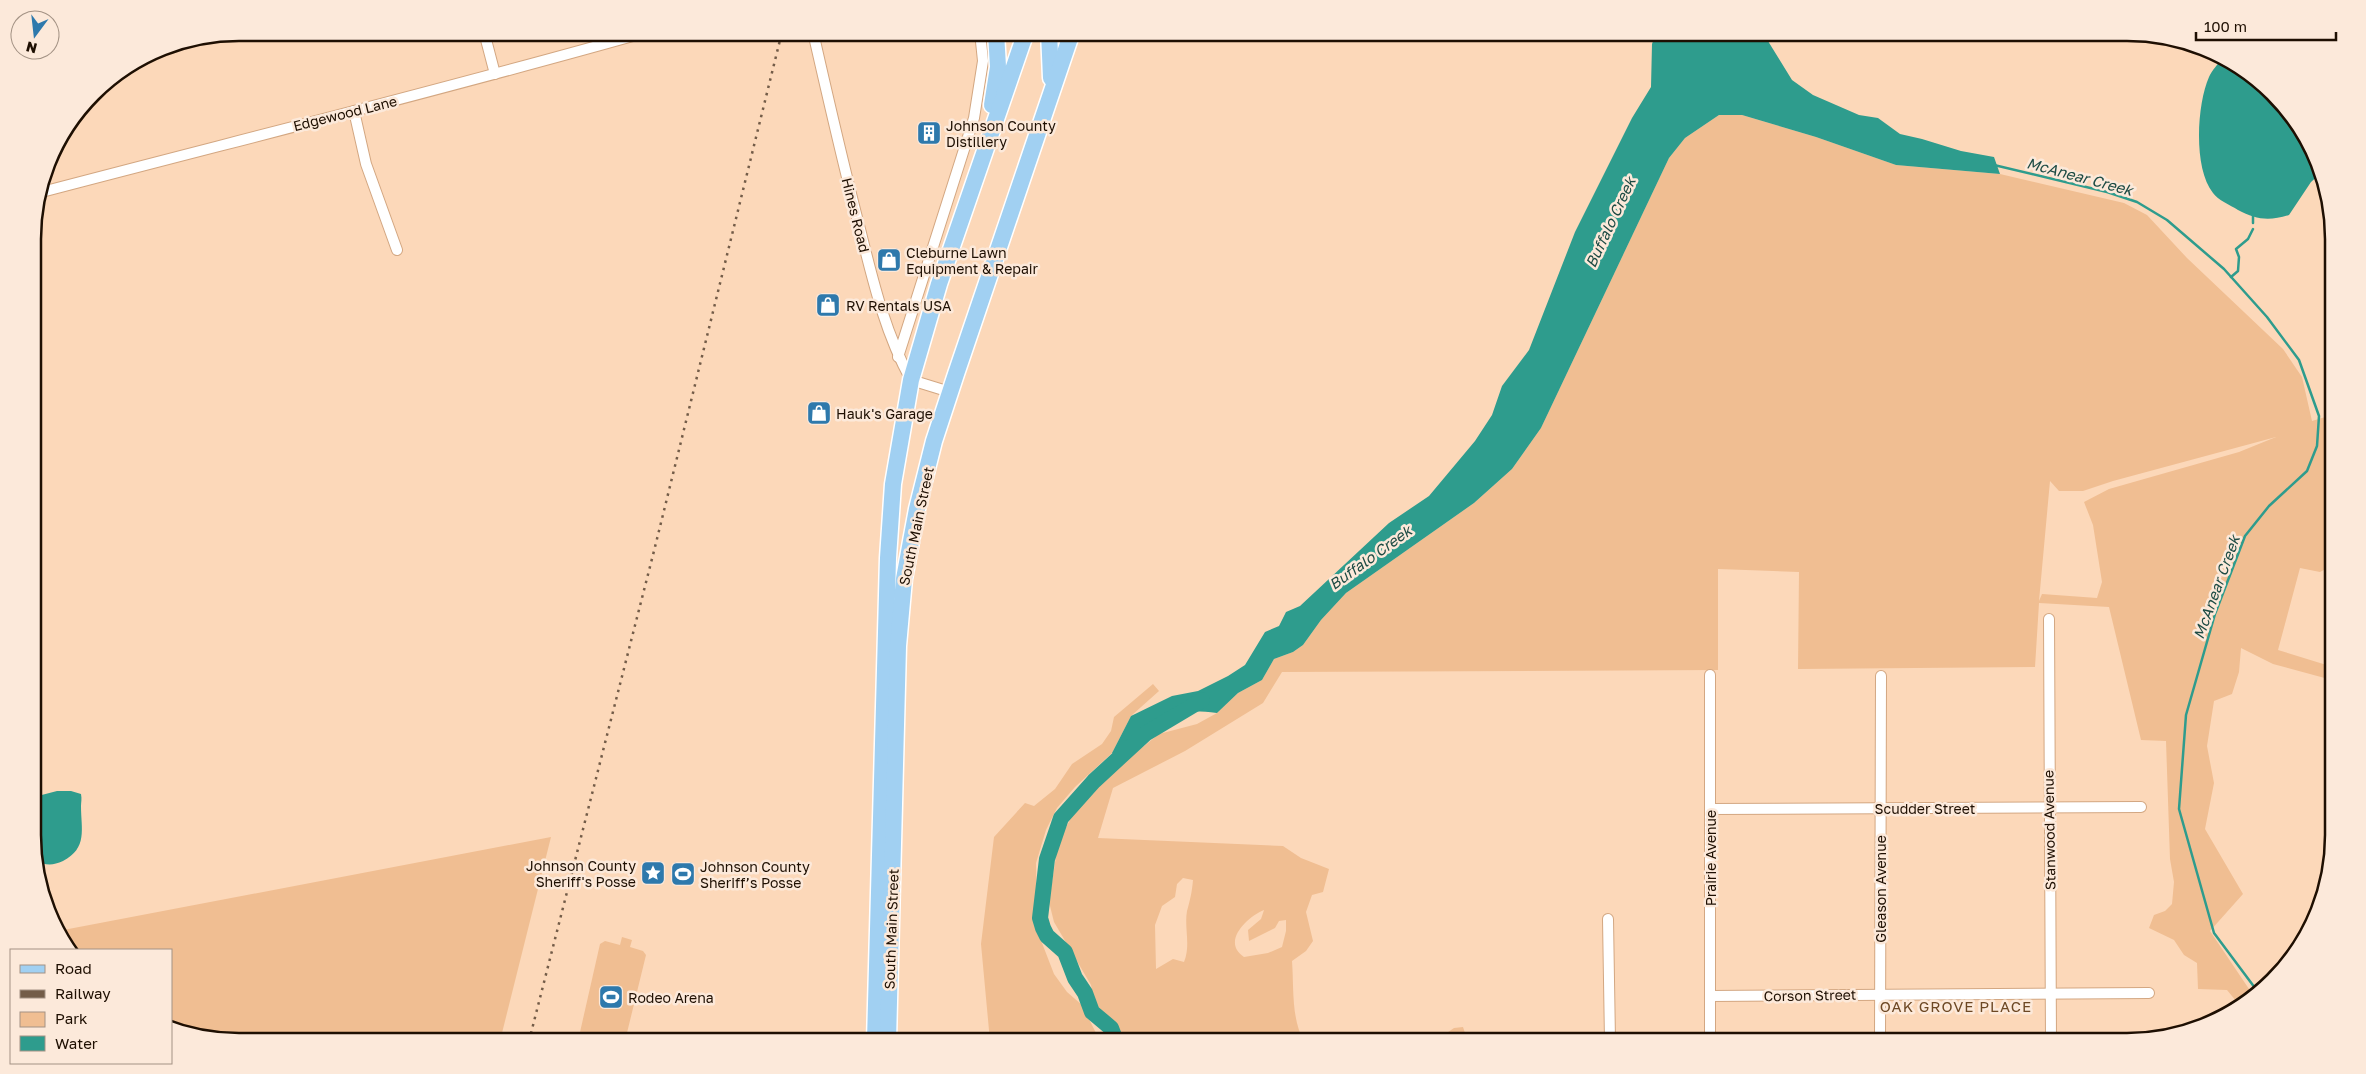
<svg xmlns="http://www.w3.org/2000/svg" width="2366" height="1074" font-family="'Golos Text',sans-serif">
  <rect width="100%" height="100%" fill="#fcd8b9"/>
  <g fill="#f0be92" fill-rule="evenodd">
    <path d="M1719,115H1742L1816,137L1896,165L2000,174L2124,203L2147,215L2187,258L2283,349L2302,377L2312,421L2332,415L2333,565L2320,572L2300,568L2278,650L2333,667L2332,680L2273,664L2241,648L2239,672L2232,694L2214,701L2207,746L2214,783L2205,829L2243,894L2210,931L2249,989L2255,995L2241,1007L2227,990L2198,989L2197,963L2184,955L2174,940L2149,928L2154,915L2165,911L2172,904L2174,882L2170,859L2166,741L2141,740L2109,607L2039,603L2035,667L1798,669L1799,572L1718,569V670L1282,672L1263,703L1185,751L1113,788L1098,838L1283,846L1301,858L1329,869L1323,892L1312,895L1306,912L1313,941L1306,951L1292,961C1294,986 1291,1019 1304,1041H1125L1114,1024L1095,1005L1091,985L1054,922L1049,902L1058,843L1075,810L1093,794L1103,779L1159,734L1197,724L1217,713L1238,693L1262,680L1274,659L1293,652L1303,645L1321,620L1346,593L1474,503L1512,469L1541,428L1669,158L1685,138ZM2276,437L2239,452L2109,489L2084,502L2093,525L2102,582L2097,598L2042,594L2039,601L2050,481L2059,491H2083L2113,481ZM1183,878L1193,880C1192,892 1190,900 1187,911C1184,928 1191,945 1184,962L1173,959L1156,969L1155,925L1162,906L1175,897L1177,884ZM1264,910L1261,919L1248,930L1249,941L1275,928L1279,921L1286,920V931L1282,947L1268,953L1244,957C1221,942 1247,917 1264,910Z"/>
    <path d="M1153,684L1159,691L1131,716L1112,753L1075,787L1057,808L1046,830L1036,863L1037,930L1054,974L1067,992L1082,1005L1100,1041H990L981,944L994,837L1025,803L1034,806L1055,789L1072,764L1102,744L1111,731L1114,717Z"/>
    <path d="M551,837L500,1041H240L171,1028V950H69L58,931Z"/>
    <path d="M622,937L632,940L630,947L643,951L646,955L625,1041H578L600,944L605,941L620,945Z"/>
    <path d="M1463,1027L1466,1036L1464,1041H1435L1454,1028Z"/>
  </g>
  <g fill="#2e9c8d">
    <path d="M1656,33H1763L1792,80L1813,95L1859,115L1878,118L1900,134L1922,139L1961,151L1994,157L2000,174L1896,165L1816,137L1742,115H1719L1685,138L1669,158L1541,428L1512,469L1474,503L1346,593L1321,620L1303,645L1293,652L1274,659L1262,680L1238,693L1217,713C1155,706 1163,726 1125,761L1112,753L1131,716L1172,696L1198,691L1228,676L1245,665L1265,632L1279,626L1286,612L1300,606L1389,523L1429,496L1475,441L1492,415L1502,386L1529,350L1575,232L1632,118L1651,87L1652,44Z"/>
    <path d="M2223,58C2233,64 2244,69 2253,76C2283,99 2311,136 2321,173L2311,182L2289,215C2270,221 2256,220 2238,210C2230,205 2218,200 2213,193C2193,168 2197,104 2209,77C2212,70 2218,64 2223,58Z"/>
    <path d="M57,791H71L81,794C82,799 81,802 81,806C81,829 88,848 63,861C52,866 45,866 34,859V797Z"/>
  </g>
  <g fill="none" stroke-linecap="round" stroke-linejoin="round">
    <g stroke="#2e9c8d" stroke-width="2.5">
      <path d="M1994,165L2107,192L2137,202L2167,220L2224,269L2267,317L2299,360L2319,416L2317,446L2307,471L2269,506L2245,536L2215,614L2186,715L2179,809L2214,933L2258,992"/>
      <path d="M2253,223V214"/>
      <path d="M2231,277L2238,271L2239,257L2236,249L2248,239L2253,229"/>
    </g>
    <path stroke="#2e9c8d" stroke-width="16" d="M1116,1041L1111,1028L1092,1012L1085,993L1075,978L1065,952L1047,936L1043,928L1040,918L1047,859L1061,818L1094,781L1145,734L1202,700"/>
    <defs>
      <g id="street">
        <path d="M484,32L495,74"/>
        <path d="M813,32C828,98 843,164 860,229C873,281 885,333 911,380L950,392"/>
        <path d="M354,111L366,164L397,250"/>
        <path d="M42,192C244,139 446,89 647,32"/>
        <path d="M898,357L974,118L983,61L980,32"/>
        <path d="M2049,619L2051,1041"/>
        <path d="M1710,675V1041"/>
        <path d="M1710,809L2141,807"/>
        <path d="M1608,919L1610,1041"/>
        <path d="M1710,996L2149,993"/>
        <path d="M1880,1041L1881,676"/>
      </g>
      <g id="primary">
        <path d="M1049,32L1051,78"/>
        <path d="M992,105L998,67L996,32"/>
        <path d="M875,1041L888,558L893,484L911,380L939,284L1026,32"/>
        <path d="M888,1041L898,646L904,579L917,509L934,441L956,374L1072,32"/>
      </g>
    </defs>
    <use href="#street" stroke="#d3a782" stroke-width="12"/>
    <use href="#primary" stroke="#fff" stroke-width="19"/>
    <use href="#street" stroke="#fff" stroke-width="10"/>
    <use href="#primary" stroke="#a1d0f2" stroke-width="16"/>
    <path stroke="#735c48" stroke-width="2.5" stroke-dasharray="2.5 5" stroke-linecap="butt" d="M529,1041L655,547L782,32"/>
  </g>
  <defs>
    <symbol id="building-square" viewBox="-11 -11 22 22"><rect x="-9" y="-9" width="18" height="18" rx="4" fill="#2e79ac" stroke="#fce9da"/><path d="M-4-6H4V6H1V3H-1V6H-4ZM-2.5-4.3h1.7v1.8h-1.7ZM.8-4.3h1.7v1.8H.8ZM-2.5-1h1.7V.8h-1.7ZM.8-1h1.7V.8H.8Z" fill="#fff"/></symbol>
    <symbol id="shop-square" viewBox="-11 -11 22 22"><rect x="-9" y="-9" width="18" height="18" rx="4" fill="#2e79ac" stroke="#fce9da"/><path d="M-5-2.5h2.3a2.7 3.5 0 0 1 5.4 0H5L5.5 6h-11ZM-1.5-2.5h3a1.5 2.3 0 0 0-3 0Z" fill="#fff"/></symbol>
    <symbol id="sight-square" viewBox="-11 -11 22 22"><rect x="-9" y="-9" width="18" height="18" rx="4" fill="#2e79ac" stroke="#fce9da"/><path d="M0-6L1.8-2.2L6-1.7L2.9 1.2L3.7 5.4L0 3.3L-3.7 5.4L-2.9 1.2L-6-1.7L-1.8-2.2Z" fill="#fff"/></symbol>
    <symbol id="stadium-square" viewBox="-11 -11 22 22"><rect x="-9" y="-9" width="18" height="18" rx="4" fill="#2e79ac" stroke="#fce9da"/><path d="M0-5a6.5 5 0 1 0 0 10a6.5 5 0 1 0 0-10ZM-3.5-1.8h7v3.6h-7Z" fill="#fff"/></symbol>
  </defs>
  <g fill-rule="evenodd">
    <use href="#building-square" x="915" y="119" width="28" height="28"/>
    <use href="#shop-square" x="875" y="246" width="28" height="28"/>
    <use href="#shop-square" x="814" y="291" width="28" height="28"/>
    <use href="#shop-square" x="805" y="399" width="28" height="28"/>
    <use href="#sight-square" x="639" y="859" width="28" height="28"/>
    <use href="#stadium-square" x="669" y="860" width="28" height="28"/>
    <use href="#stadium-square" x="597" y="983" width="28" height="28"/>
  </g>
  <g text-anchor="middle" dominant-baseline="central" stroke-width="5" stroke-linejoin="round" paint-order="stroke">
    <g font-size="14" fill="#1e0f02" stroke="#fce9da">
      <text transform="translate(345 113) rotate(-14)">Edgewood Lane</text>
      <text transform="translate(856 215) rotate(76)">Hines Road</text>
      <text transform="translate(916 526) rotate(-78)">South Main Street</text>
      <text x="1925" y="808">Scudder Street</text>
      <text transform="translate(2049 830) rotate(-91)">Stanwood Avenue</text>
      <text transform="translate(1710 858) rotate(-90)">Prairie Avenue</text>
      <text transform="translate(1880 889) rotate(-90)">Gleason Avenue</text>
      <text transform="translate(891 929) rotate(-88)">South Main Street</text>
      <text transform="translate(1810 995) rotate(-1)">Corson Street</text>
    </g>
    <g font-size="14" fill="#1e0f02" stroke="#fce9da" text-anchor="start">
      <text x="946" y="125">Johnson County<tspan x="946" dy="16">Distillery</tspan></text>
      <text x="906" y="252">Cleburne Lawn<tspan x="906" dy="16">Equipment &amp; Repair</tspan></text>
      <text x="846" y="305">RV Rentals USA</text>
      <text x="836" y="413">Hauk's Garage</text>
      <text x="636" y="865" text-anchor="end">Johnson County<tspan x="636" dy="16">Sheriff's Posse</tspan></text>
      <text x="700" y="866">Johnson County<tspan x="700" dy="16">Sheriff’s Posse</tspan></text>
      <text x="628" y="997">Rodeo Arena</text>
    </g>
    <g font-size="15" font-style="italic" fill="#1d4b44" stroke="#fce9da">
      <text transform="translate(2080 176) rotate(15)">McAnear Creek</text>
      <text transform="translate(1610 222) rotate(-65)">Buffalo Creek</text>
      <text transform="translate(1370 557) rotate(-36)">Buffalo Creek</text>
      <text transform="translate(2216 587) rotate(-70)">McAnear Creek</text>
    </g>
    <g font-size="15" letter-spacing="1" fill="#6d4824" stroke="#fce9da">
      <text x="1956" y="1006">OAK GROVE PLACE</text>
    </g>
  </g>
  <path d="M0 0H2366V1074H0ZM239 41H2127A198 198 0 0 1 2325 239V835A198 198 0 0 1 2127 1033H239A198 198 0 0 1 41 835V239A198 198 0 0 1 239 41Z" fill="#fce9da" fill-rule="evenodd"/>
  <path fill="none" stroke="#1e0f02" stroke-width="2.5" d="M239 41H2127A198 198 0 0 1 2325 239V835A198 198 0 0 1 2127 1033H239A198 198 0 0 1 41 835V239A198 198 0 0 1 239 41Z"/>
  <rect x="10" y="949" width="162" height="115" fill="#fce9da" stroke="#a39284"/>
  <rect x="20" y="965" width="25" height="8" fill="#a1d0f2" stroke="#a39284"/>
  <text x="55" y="974" font-size="15" fill="#1e0f02">Road</text>
  <rect x="20" y="990" width="25" height="8" fill="#735c48" stroke="#a39284"/>
  <text x="55" y="999" font-size="15" fill="#1e0f02">Railway</text>
  <rect x="20" y="1012" width="25" height="15" fill="#f0be92" stroke="#a39284"/>
  <text x="55" y="1024" font-size="15" fill="#1e0f02">Park</text>
  <rect x="20" y="1036" width="25" height="15" fill="#2e9c8d" stroke="#a39284"/>
  <text x="55" y="1049" font-size="15" fill="#1e0f02">Water</text>
  <g transform="translate(35 35) rotate(195)"><circle r="24" fill="#fce9da" stroke="#a39284"/>
  <path d="M0-4L9 19L0 12L-9 19Z" fill="#2e79ac"/>
  <text y="-8" font-size="14" font-weight="bold" text-anchor="middle" fill="#1e0f02">N</text>
  </g>
  <path d="M2196 32v8h140v-8" fill="none" stroke="#1e0f02" stroke-width="2.5"/>
  <text x="2204" y="32" font-size="15" fill="#1e0f02" stroke="#fce9da" stroke-width="4" paint-order="stroke">100 m</text>
</svg>
